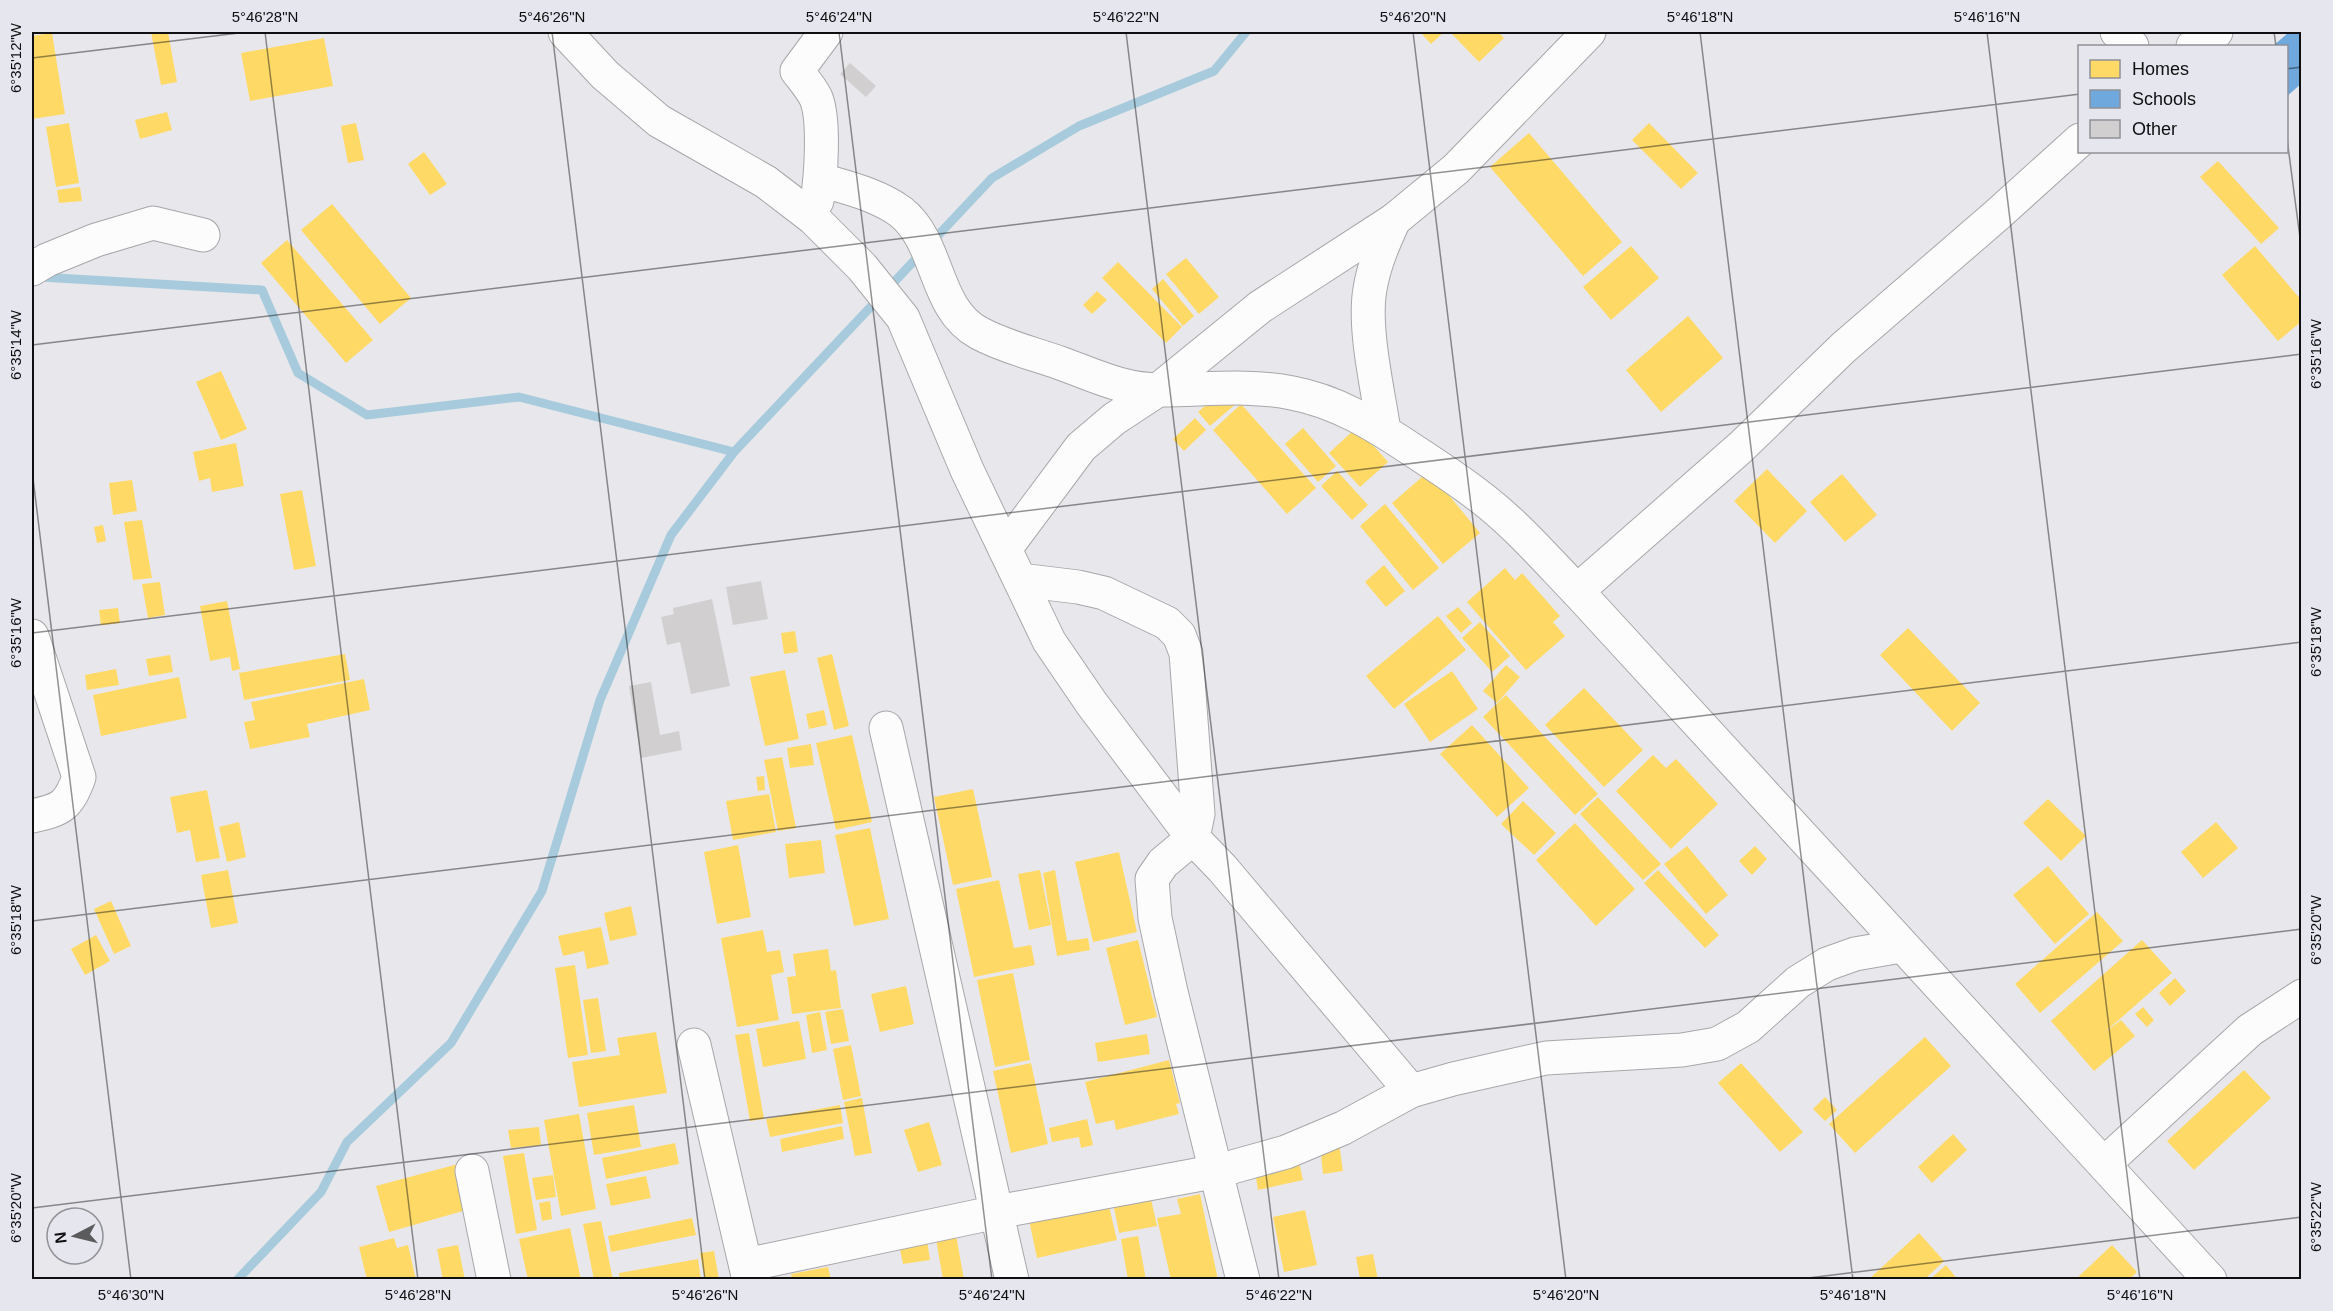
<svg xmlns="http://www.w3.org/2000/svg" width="2333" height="1311" font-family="Arial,sans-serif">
  <rect width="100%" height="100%" fill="#e8e8ec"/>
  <g fill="#ffd966">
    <path d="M151,32H168L177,82L161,85Z"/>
    <path d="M1420,32H1441L1443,33L1431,44Z"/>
    <path d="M1450,32H1498L1504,38L1479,62Z"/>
    <path d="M52,33L65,114L32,119V36Z"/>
    <path d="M324,38L333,86L250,101L241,53Z"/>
    <path d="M167,112L172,130L140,139L135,120Z"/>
    <path d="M69,123L79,183L56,187L46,127Z"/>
    <path d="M356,123L364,160L348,163L341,126Z"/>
    <path d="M1649,123L1698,173L1681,189L1632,140Z"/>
    <path d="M1529,133L1622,242L1583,276L1490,167Z"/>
    <path d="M424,152L447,184L430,195L408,164Z"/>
    <path d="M2218,161L2279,228L2261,244L2200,177Z"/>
    <path d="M80,187L82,201L59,203L57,190Z"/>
    <path d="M332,204L411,298L380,324L301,230Z"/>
    <path d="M287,240L373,340L346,363L261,263Z"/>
    <path d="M1631,246L1659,278L1611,320L1583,287Z"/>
    <path d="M2255,246L2302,301V321L2278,341L2222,275Z"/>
    <path d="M1186,258L1219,297L1199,314L1166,274Z"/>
    <path d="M1118,262L1182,327L1166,343L1102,278Z"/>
    <path d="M1163,279L1194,316L1183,326L1152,289Z"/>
    <path d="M1097,291L1107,300L1092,314L1083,305Z"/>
    <path d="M1688,316L1723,358L1661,412L1626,370Z"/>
    <path d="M221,371L247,429L221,440L196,382Z"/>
    <path d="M1231,396L1237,403L1210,426L1198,412L1213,399L1219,406Z"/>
    <path d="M1241,404L1316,488L1287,514L1213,430Z"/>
    <path d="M1195,418L1206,430L1184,451L1173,439Z"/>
    <path d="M1357,427L1388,462L1360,487L1329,453Z"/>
    <path d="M1303,428L1336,466L1318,482L1285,444Z"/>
    <path d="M236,443L244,486L212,492L210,478L199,481L193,452Z"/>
    <path d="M1767,469L1807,511L1775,543L1734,501Z"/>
    <path d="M1337,471L1368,505L1352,520L1321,486Z"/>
    <path d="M1429,471L1480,533L1443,564L1392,503Z"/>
    <path d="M1842,474L1877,515L1845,542L1810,502Z"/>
    <path d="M132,480L137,511L113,515L109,483Z"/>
    <path d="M302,490L316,566L294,570L280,494Z"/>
    <path d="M1385,504L1439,568L1413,590L1360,526Z"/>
    <path d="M142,520L152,578L133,580L124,522Z"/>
    <path d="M103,525L106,541L97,543L94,527Z"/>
    <path d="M1384,565L1405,591L1386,607L1365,582Z"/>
    <path d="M1505,568L1515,580L1522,573L1560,616L1553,622L1565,636L1526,670L1467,602Z"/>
    <path d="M160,582L165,615L148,618L142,584Z"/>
    <path d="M227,601L240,669L232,671L230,657L210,661L200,606Z"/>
    <path d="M1458,607L1472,623L1461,633L1446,616Z"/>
    <path d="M118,608L120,623L101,625L99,610Z"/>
    <path d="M1438,616L1466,650L1394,709L1366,676Z"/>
    <path d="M1480,622L1510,656L1492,672L1462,638Z"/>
    <path d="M1908,628L1980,703L1952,731L1880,655Z"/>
    <path d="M795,631L798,652L784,654L781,633Z"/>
    <path d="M345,654L350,680L244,700L239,673Z"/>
    <path d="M832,654L849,726L834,730L817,658Z"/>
    <path d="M170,655L173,672L149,676L146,659Z"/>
    <path d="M1506,665L1520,677L1497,703L1483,691Z"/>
    <path d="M116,669L119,685L87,690L85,675Z"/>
    <path d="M785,670L799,739L765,746L750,677Z"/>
    <path d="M1452,671L1478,709L1430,742L1404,704Z"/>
    <path d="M179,677L187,718L101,736L93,695Z"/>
    <path d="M364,679L370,710L307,724L310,737L250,749L244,722L255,720L251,702Z"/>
    <path d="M1584,688L1643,750L1604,787L1545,725Z"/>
    <path d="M1506,695L1598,794L1575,815L1483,717Z"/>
    <path d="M824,710L827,725L809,729L806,714Z"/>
    <path d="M1472,725L1529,788L1497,817L1440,754Z"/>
    <path d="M852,735L872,822L836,830L816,743Z"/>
    <path d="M811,744L814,765L790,768L787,748Z"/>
    <path d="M1653,755L1666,768L1676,759L1718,804L1671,849L1616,791Z"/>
    <path d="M782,757L796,828L778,831L764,760Z"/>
    <path d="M764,776L765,790L758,791L756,777Z"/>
    <path d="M973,789L992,877L953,885L934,797Z"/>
    <path d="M207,790L220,858L196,862L190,830L177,833L170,797Z"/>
    <path d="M769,794L776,832L733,840L726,801Z"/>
    <path d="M1598,797L1661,864L1643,880L1580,814Z"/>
    <path d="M2048,799L2086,836L2061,861L2023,823Z"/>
    <path d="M1523,801L1556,833L1534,855L1501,824Z"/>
    <path d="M239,822L246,857L227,862L219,827Z"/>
    <path d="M2216,822L2238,848L2203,878L2181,852Z"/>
    <path d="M1575,823L1635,889L1596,926L1536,860Z"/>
    <path d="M870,828L889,919L854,926L835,835Z"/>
    <path d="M821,840L825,873L789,878L785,844Z"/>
    <path d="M738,845L751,917L717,924L704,852Z"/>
    <path d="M1687,846L1728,895L1706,914L1664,864Z"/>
    <path d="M1755,846L1767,859L1752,875L1739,861Z"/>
    <path d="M1119,852L1137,932L1093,942L1075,862Z"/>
    <path d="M2048,866L2089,914L2055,944L2013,895Z"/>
    <path d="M228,870L238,923L211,928L201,875Z"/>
    <path d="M1040,870L1051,925L1029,930L1018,874Z"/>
    <path d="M1055,870L1067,941L1088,938L1090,950L1057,956L1043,873Z"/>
    <path d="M1658,870L1719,935L1705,948L1644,883Z"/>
    <path d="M999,880L1014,948L1031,945L1035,965L974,977L956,889Z"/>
    <path d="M111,901L131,946L114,954L94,909Z"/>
    <path d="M631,906L637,935L610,941L604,913Z"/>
    <path d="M2097,912L2123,941L2040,1013L2015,984Z"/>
    <path d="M601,927L609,964L587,969L584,951L563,956L558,936Z"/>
    <path d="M763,930L767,952L780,950L784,972L771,975L779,1020L737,1027L721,938Z"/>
    <path d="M96,935L110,961L85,975L71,949Z"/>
    <path d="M1138,940L1157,1017L1125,1025L1106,948Z"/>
    <path d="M2142,940L2172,973L2104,1033L2121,1020L2135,1036L2094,1071L2051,1021Z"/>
    <path d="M828,949L831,971L836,970L841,1008L792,1014L787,977L796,976L793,954Z"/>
    <path d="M575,965L588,1055L568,1058L555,968Z"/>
    <path d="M1013,973L1030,1060L995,1067L977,980Z"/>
    <path d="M2175,978L2186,991L2170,1006L2159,993Z"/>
    <path d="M906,986L914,1024L880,1032L871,994Z"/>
    <path d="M598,998L606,1051L591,1053L583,1000Z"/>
    <path d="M2143,1007L2154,1020L2147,1027L2135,1014Z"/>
    <path d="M843,1009L849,1041L831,1044L825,1012Z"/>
    <path d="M820,1012L827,1050L812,1053L806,1015Z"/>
    <path d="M799,1021L806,1059L763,1067L756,1029Z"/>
    <path d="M656,1032L667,1093L579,1107L572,1062L620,1055L617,1038Z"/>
    <path d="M749,1033L764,1119L750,1121L735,1035Z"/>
    <path d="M1147,1034L1150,1054L1098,1062L1095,1043Z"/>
    <path d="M1925,1037L1951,1066L1855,1153L1829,1124Z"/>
    <path d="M851,1045L861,1096L843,1100L833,1049Z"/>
    <path d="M1169,1060L1180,1103L1176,1104L1179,1114L1116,1130L1114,1120L1096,1124L1085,1082Z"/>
    <path d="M1031,1063L1048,1144L1011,1153L993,1071Z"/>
    <path d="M1741,1063L1803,1132L1780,1152L1718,1083Z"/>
    <path d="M2244,1070L2271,1098L2194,1170L2167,1141Z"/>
    <path d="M1825,1097L1837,1110L1825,1121L1813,1109Z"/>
    <path d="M862,1098L872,1153L855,1156L844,1102Z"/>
    <path d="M634,1105L641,1147L594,1155L587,1113Z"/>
    <path d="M840,1105L843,1123L770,1137L766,1119Z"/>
    <path d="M579,1114L596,1209L561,1216L544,1120Z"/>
    <path d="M1087,1119L1093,1145L1081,1148L1079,1137L1052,1142L1049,1128Z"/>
    <path d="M929,1122L942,1165L918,1172L904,1130Z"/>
    <path d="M842,1126L844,1139L782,1152L780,1139Z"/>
    <path d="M539,1127L541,1145L511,1148L508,1130Z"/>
    <path d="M1953,1134L1967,1150L1932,1183L1918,1167Z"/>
    <path d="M675,1143L679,1164L606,1179L602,1158Z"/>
    <path d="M1339,1143L1343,1171L1323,1174L1320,1146Z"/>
    <path d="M524,1153L537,1230L516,1234L503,1156Z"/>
    <path d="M1298,1158L1303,1180L1258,1190L1254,1166Z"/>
    <path d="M458,1164L470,1209L389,1232L376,1186Z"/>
    <path d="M553,1175L556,1197L536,1200L532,1178Z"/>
    <path d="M646,1176L651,1198L611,1206L606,1184Z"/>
    <path d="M1149,1190L1157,1226L1119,1233L1112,1198Z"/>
    <path d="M1200,1194L1218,1280H1171L1157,1218L1181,1214L1177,1199Z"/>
    <path d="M550,1201L552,1219L542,1221L539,1203Z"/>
    <path d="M1108,1202L1117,1240L1037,1258L1029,1220Z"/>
    <path d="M1305,1210L1317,1265L1284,1272L1273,1217Z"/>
    <path d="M692,1218L696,1235L611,1252L608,1236Z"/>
    <path d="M601,1221L613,1280H594L583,1224Z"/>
    <path d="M954,1223L964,1280H943L934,1227Z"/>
    <path d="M570,1228L581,1280H528L519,1239Z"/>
    <path d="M1919,1233L1944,1261L1924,1280H1868Z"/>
    <path d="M926,1234L930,1260L903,1264L898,1239Z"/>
    <path d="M1138,1236L1146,1280H1128L1121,1239Z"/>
    <path d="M394,1238L397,1248L408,1245L416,1280H367L359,1247Z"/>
    <path d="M458,1245L465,1280H443L437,1249Z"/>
    <path d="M2112,1245L2137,1272L2129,1280H2075Z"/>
    <path d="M714,1251L719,1280H705L700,1253Z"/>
    <path d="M1373,1254L1378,1280H1360L1356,1257Z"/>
    <path d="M698,1259L701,1280H620L619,1273Z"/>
    <path d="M1946,1265L1958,1280H1929Z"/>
    <path d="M828,1267L831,1280H792L791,1274Z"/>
  </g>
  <path fill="#6fa8dc" d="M2289,32H2302V83L2286,97V46H2273Z"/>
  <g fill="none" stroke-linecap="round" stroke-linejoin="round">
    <g stroke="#a7cbdc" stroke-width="9">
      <path d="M40,277L262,290L298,373L367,415L519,397L734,452"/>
      <path d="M237,1280L321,1192L347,1142L451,1043L542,891L600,700L671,535L734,452L992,178L1079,126L1214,71L1246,32"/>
    </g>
  </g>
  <g fill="#d1cfd0">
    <path d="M850,63L876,86L866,97L840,74Z"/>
    <path d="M761,581L768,619L733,625L726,587Z"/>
    <path d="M712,599L730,686L691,694L680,642L667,645L661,617L674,614L673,608Z"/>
    <path d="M651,682L660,735L679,731L682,750L641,758L629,686Z"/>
  </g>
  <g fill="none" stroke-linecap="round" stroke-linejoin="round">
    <defs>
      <g id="minor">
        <path d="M565,32L605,75L659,121L766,182L813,218L862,267L903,318L967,470L1049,641L1092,704L1193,838L1222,868L1411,1091"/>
        <path d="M2117,32L2132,46"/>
        <path d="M2193,46L2216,32"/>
        <path d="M2080,140L1997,215L1843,348L1741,447L1577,591L2210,1280"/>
        <path d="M821,180C848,188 878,195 901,212C940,243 933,308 979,333C1005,347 1032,353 1060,363C1094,375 1122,390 1160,390C1205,390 1248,384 1292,393C1336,401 1375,425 1411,449C1434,464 1457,479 1479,496C1515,523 1546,559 1577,591"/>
        <path d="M817,201C821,178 825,120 816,98C811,88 804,80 797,71L826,32"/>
        <path d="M32,269L47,260L96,240L153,223L203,235"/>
        <path d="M1384,431C1378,390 1363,328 1370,289C1374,264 1384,242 1394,220"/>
        <path d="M1005,549L1081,447L1114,419L1158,390L1260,307L1394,220L1456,169L1589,32"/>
        <path d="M1020,580L1078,587L1104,593L1167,623L1179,635L1186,653L1198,814L1193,838L1163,863L1152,879L1155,918L1171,992L1243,1280"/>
        <path d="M32,636L79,777C69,806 61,810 32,816"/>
        <path d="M886,728L1012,1280"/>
        <path d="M694,1045L749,1280"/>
        <path d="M2104,1164L2250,1030L2302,996"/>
        <path d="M472,1171L494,1280"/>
        <path d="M746,1265L997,1212L1218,1171L1286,1152L1343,1128L1411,1091L1453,1079L1546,1058L1682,1050L1717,1044L1748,1027L1798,982L1827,964L1855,954L1901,946"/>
      </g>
    </defs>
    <use href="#minor" stroke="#a7a7aa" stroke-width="35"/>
    <use href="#minor" stroke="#fcfcfc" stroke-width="33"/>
  </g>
  <path fill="none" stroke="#0f0f11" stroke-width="1.5" stroke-opacity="0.45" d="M265,32L418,1280M552,32L705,1280M839,32L992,1280M1126,32L1279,1280M1413,32L1566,1280M1700,32L1853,1280M1987,32L2140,1280M2274,32L2276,46M32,58L247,32M2286,69L2302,67M2286,131L2302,253M32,345L2080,94M32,470L131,1280M32,633L2302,354M32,921L2302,642M32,1208L2302,929M1792,1280L2302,1217"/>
  <rect width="2333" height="1311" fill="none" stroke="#e6e6ee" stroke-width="66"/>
  <rect x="2078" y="45" width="210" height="108" fill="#e6e6ee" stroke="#909096" stroke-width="1.5"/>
  <rect x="2090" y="60" width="30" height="18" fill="#ffd966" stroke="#909096" stroke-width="1.5"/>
  <text x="2132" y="75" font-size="18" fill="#0f0f11">Homes</text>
  <rect x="2090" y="90" width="30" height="18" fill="#6fa8dc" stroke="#909096" stroke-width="1.5"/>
  <text x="2132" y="105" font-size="18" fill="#0f0f11">Schools</text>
  <rect x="2090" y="120" width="30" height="18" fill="#d1cfd0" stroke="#909096" stroke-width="1.5"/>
  <text x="2132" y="135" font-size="18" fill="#0f0f11">Other</text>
  <g transform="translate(75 1236) rotate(263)"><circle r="28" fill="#e6e6ee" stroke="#909096" stroke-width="1.5"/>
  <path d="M0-4.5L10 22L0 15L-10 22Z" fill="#5b5b5e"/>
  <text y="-9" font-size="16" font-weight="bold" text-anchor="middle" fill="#0f0f11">N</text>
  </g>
  <rect x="33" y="33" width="2267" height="1245" fill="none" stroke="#0f0f11" stroke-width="2"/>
  <g font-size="15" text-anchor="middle" fill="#0f0f11">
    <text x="265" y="22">5°46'28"N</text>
    <text x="552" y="22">5°46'26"N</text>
    <text x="839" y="22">5°46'24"N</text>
    <text x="1126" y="22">5°46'22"N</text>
    <text x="1413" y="22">5°46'20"N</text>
    <text x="1700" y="22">5°46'18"N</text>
    <text x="1987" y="22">5°46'16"N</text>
    <text transform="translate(16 58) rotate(-90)" y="5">6°35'12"W</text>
    <text transform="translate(16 345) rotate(-90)" y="5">6°35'14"W</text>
    <text transform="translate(2316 354) rotate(-90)" y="5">6°35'16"W</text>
    <text transform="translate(16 633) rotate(-90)" y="5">6°35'16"W</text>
    <text transform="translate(2316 642) rotate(-90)" y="5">6°35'18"W</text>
    <text transform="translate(16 920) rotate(-90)" y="5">6°35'18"W</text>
    <text transform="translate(2316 930) rotate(-90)" y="5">6°35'20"W</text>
    <text transform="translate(16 1208) rotate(-90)" y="5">6°35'20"W</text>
    <text transform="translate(2316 1217) rotate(-90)" y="5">6°35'22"W</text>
    <text x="131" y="1300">5°46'30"N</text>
    <text x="418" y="1300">5°46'28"N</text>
    <text x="705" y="1300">5°46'26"N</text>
    <text x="992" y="1300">5°46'24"N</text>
    <text x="1279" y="1300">5°46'22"N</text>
    <text x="1566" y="1300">5°46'20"N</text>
    <text x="1853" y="1300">5°46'18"N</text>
    <text x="2140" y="1300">5°46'16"N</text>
  </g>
</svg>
